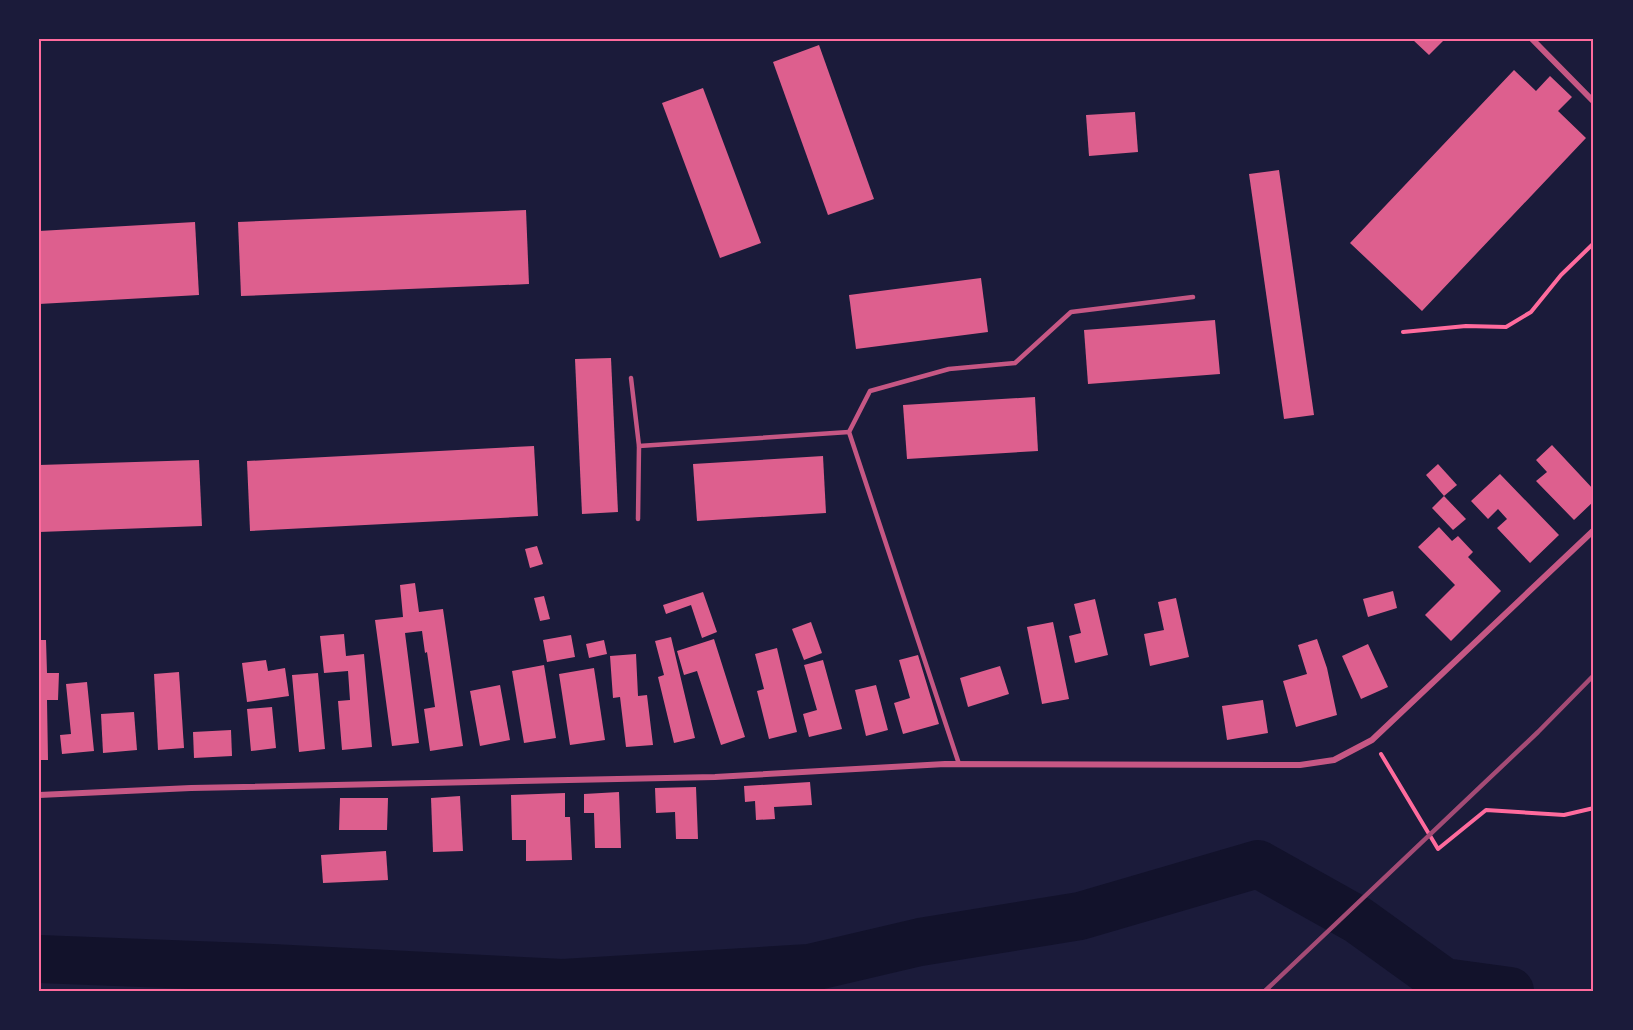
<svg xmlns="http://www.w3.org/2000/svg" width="1633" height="1030" font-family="'DM Sans',sans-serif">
  <rect width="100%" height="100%" fill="#1b1b3a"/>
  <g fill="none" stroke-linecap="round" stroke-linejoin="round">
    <path stroke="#12122b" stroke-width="48" d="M39,959L272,968L563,983L809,968L920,942L1080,916L1258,864L1358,920L1444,982L1510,991"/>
  </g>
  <g fill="#dd5f8e">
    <path d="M1412,39H1445L1429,55Z"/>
    <path d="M819,45L874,199L828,215L773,62Z"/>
    <path d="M1514,70L1536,91L1550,76L1572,97L1558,111L1586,138L1422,311L1350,243Z"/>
    <path d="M703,88L761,243L720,258L662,103Z"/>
    <path d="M1135,112L1138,152L1089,156L1086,115Z"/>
    <path d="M1279,170L1314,415L1284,419L1249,174Z"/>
    <path d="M526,210L529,284L241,296L238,222Z"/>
    <path d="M195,222L199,295L39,304V231Z"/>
    <path d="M981,278L988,332L856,349L849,295Z"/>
    <path d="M1215,320L1220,374L1088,384L1084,330Z"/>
    <path d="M611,358L618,512L582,514L575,359Z"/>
    <path d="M1035,397L1038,451L907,459L903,405Z"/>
    <path d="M1552,445L1594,490V501L1574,520L1536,481L1547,472L1536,460Z"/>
    <path d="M534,446L538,516L250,531L247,461Z"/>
    <path d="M823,456L826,513L697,521L693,464Z"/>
    <path d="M199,460L202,526L39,532V465Z"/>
    <path d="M1438,464L1457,485L1444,496L1426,475Z"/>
    <path d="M1500,474L1559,535L1530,563L1497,528L1507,519L1498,509L1488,519L1471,501Z"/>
    <path d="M1444,496L1466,519L1453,530L1432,508Z"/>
    <path d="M1439,527L1452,541L1458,536L1473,552L1468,557L1501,591L1451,641L1425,615L1455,585L1418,547Z"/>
    <path d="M537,546L543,564L530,568L525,549Z"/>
    <path d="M415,583L419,612L443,609L463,746L430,751L424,709L435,707L427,652L425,653L422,631L405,633L419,743L392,746L375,620L403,617L400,585Z"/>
    <path d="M1393,591L1397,608L1368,617L1363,599Z"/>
    <path d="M703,592L717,632L702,638L691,605L666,614L663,605Z"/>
    <path d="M544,596L550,619L540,621L534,598Z"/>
    <path d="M1176,598L1189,657L1150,666L1144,634L1164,630L1158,602Z"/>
    <path d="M1095,599L1108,655L1075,663L1069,636L1081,633L1074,604Z"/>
    <path d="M811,622L822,653L804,660L792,629Z"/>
    <path d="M1053,622L1069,699L1042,704L1027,627Z"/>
    <path d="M344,634L346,656L364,654L372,747L342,750L338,701L350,700L348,671L324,673L320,636Z"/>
    <path d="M571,635L575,657L547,662L543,640Z"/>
    <path d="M671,637L695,738L674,743L658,677L664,675L655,641Z"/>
    <path d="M714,639L745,737L721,745L697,671L684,675L677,651Z"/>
    <path d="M1317,639L1327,668L1337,715L1296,727L1283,681L1307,674L1298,645Z"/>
    <path d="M39,640H46L47,673H59L58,700H47L48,760H39Z"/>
    <path d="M604,640L607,654L589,658L586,644Z"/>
    <path d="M1368,644L1388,687L1361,699L1342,656Z"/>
    <path d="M777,648L797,732L769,739L757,691L764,689L755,654Z"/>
    <path d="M636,654L638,696L647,695L653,745L626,747L620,697L613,698L610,656Z"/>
    <path d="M918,655L939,724L903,734L894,703L910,698L899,660Z"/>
    <path d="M266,660L268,671L285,668L289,696L247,702L242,663Z"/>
    <path d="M823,660L842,729L809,737L803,714L817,710L804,665Z"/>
    <path d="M544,665L556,738L524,743L512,671Z"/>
    <path d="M1000,666L1009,694L968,707L960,678Z"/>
    <path d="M594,668L605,740L570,745L559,674Z"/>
    <path d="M179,672L184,748L158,750L154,674Z"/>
    <path d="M318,673L325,749L299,752L292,675Z"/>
    <path d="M87,682L94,751L62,754L60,735L71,734L66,684Z"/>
    <path d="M500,685L510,740L480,746L470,691Z"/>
    <path d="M876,685L888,730L866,736L855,690Z"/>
    <path d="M1263,700L1268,733L1227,740L1222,706Z"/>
    <path d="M272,707L276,748L251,751L247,709Z"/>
    <path d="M134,712L137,750L103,753L101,714Z"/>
    <path d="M231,730L232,756L194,758L193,732Z"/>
    <path d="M810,782L812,805L774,807L775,819L756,820L755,801L745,802L744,786Z"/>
    <path d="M696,787L698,839H676L675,812L656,813L655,788Z"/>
    <path d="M619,792L621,848H595L594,813H584V794Z"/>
    <path d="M565,793V817H570L572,860L526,861V840H512L511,795Z"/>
    <path d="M460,796L463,851L433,852L431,798Z"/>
    <path d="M340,798H388L387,830H339Z"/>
    <path d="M386,851L388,880L323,883L321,855Z"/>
  </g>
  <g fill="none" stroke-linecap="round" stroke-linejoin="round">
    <g stroke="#ff6b9d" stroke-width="4">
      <path d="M1403,332L1466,326L1506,327L1531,312L1561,275L1594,243"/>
      <path d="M1381,754L1438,849L1486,810L1564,815L1594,808"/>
    </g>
    <g stroke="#c65784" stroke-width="4.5">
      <path d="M631,378L639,446L849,432"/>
      <path d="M638,519L639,446"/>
      <path d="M959,764L849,432L870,391L949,369L1015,363L1071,312L1193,297"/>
    </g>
    <g stroke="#c65784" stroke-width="6">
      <path d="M1532,39L1594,102"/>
      <path d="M39,795L191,788L715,777L945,764L1300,765L1334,760L1372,740L1594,530"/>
    </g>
    <path stroke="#a44b75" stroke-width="4.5" d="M1265,991L1538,732L1594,675"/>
  </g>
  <rect width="1633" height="1030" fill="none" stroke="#1b1b3a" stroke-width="81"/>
  <rect x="40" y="40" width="1552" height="950" fill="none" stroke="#ff6b9d" stroke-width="2"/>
</svg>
